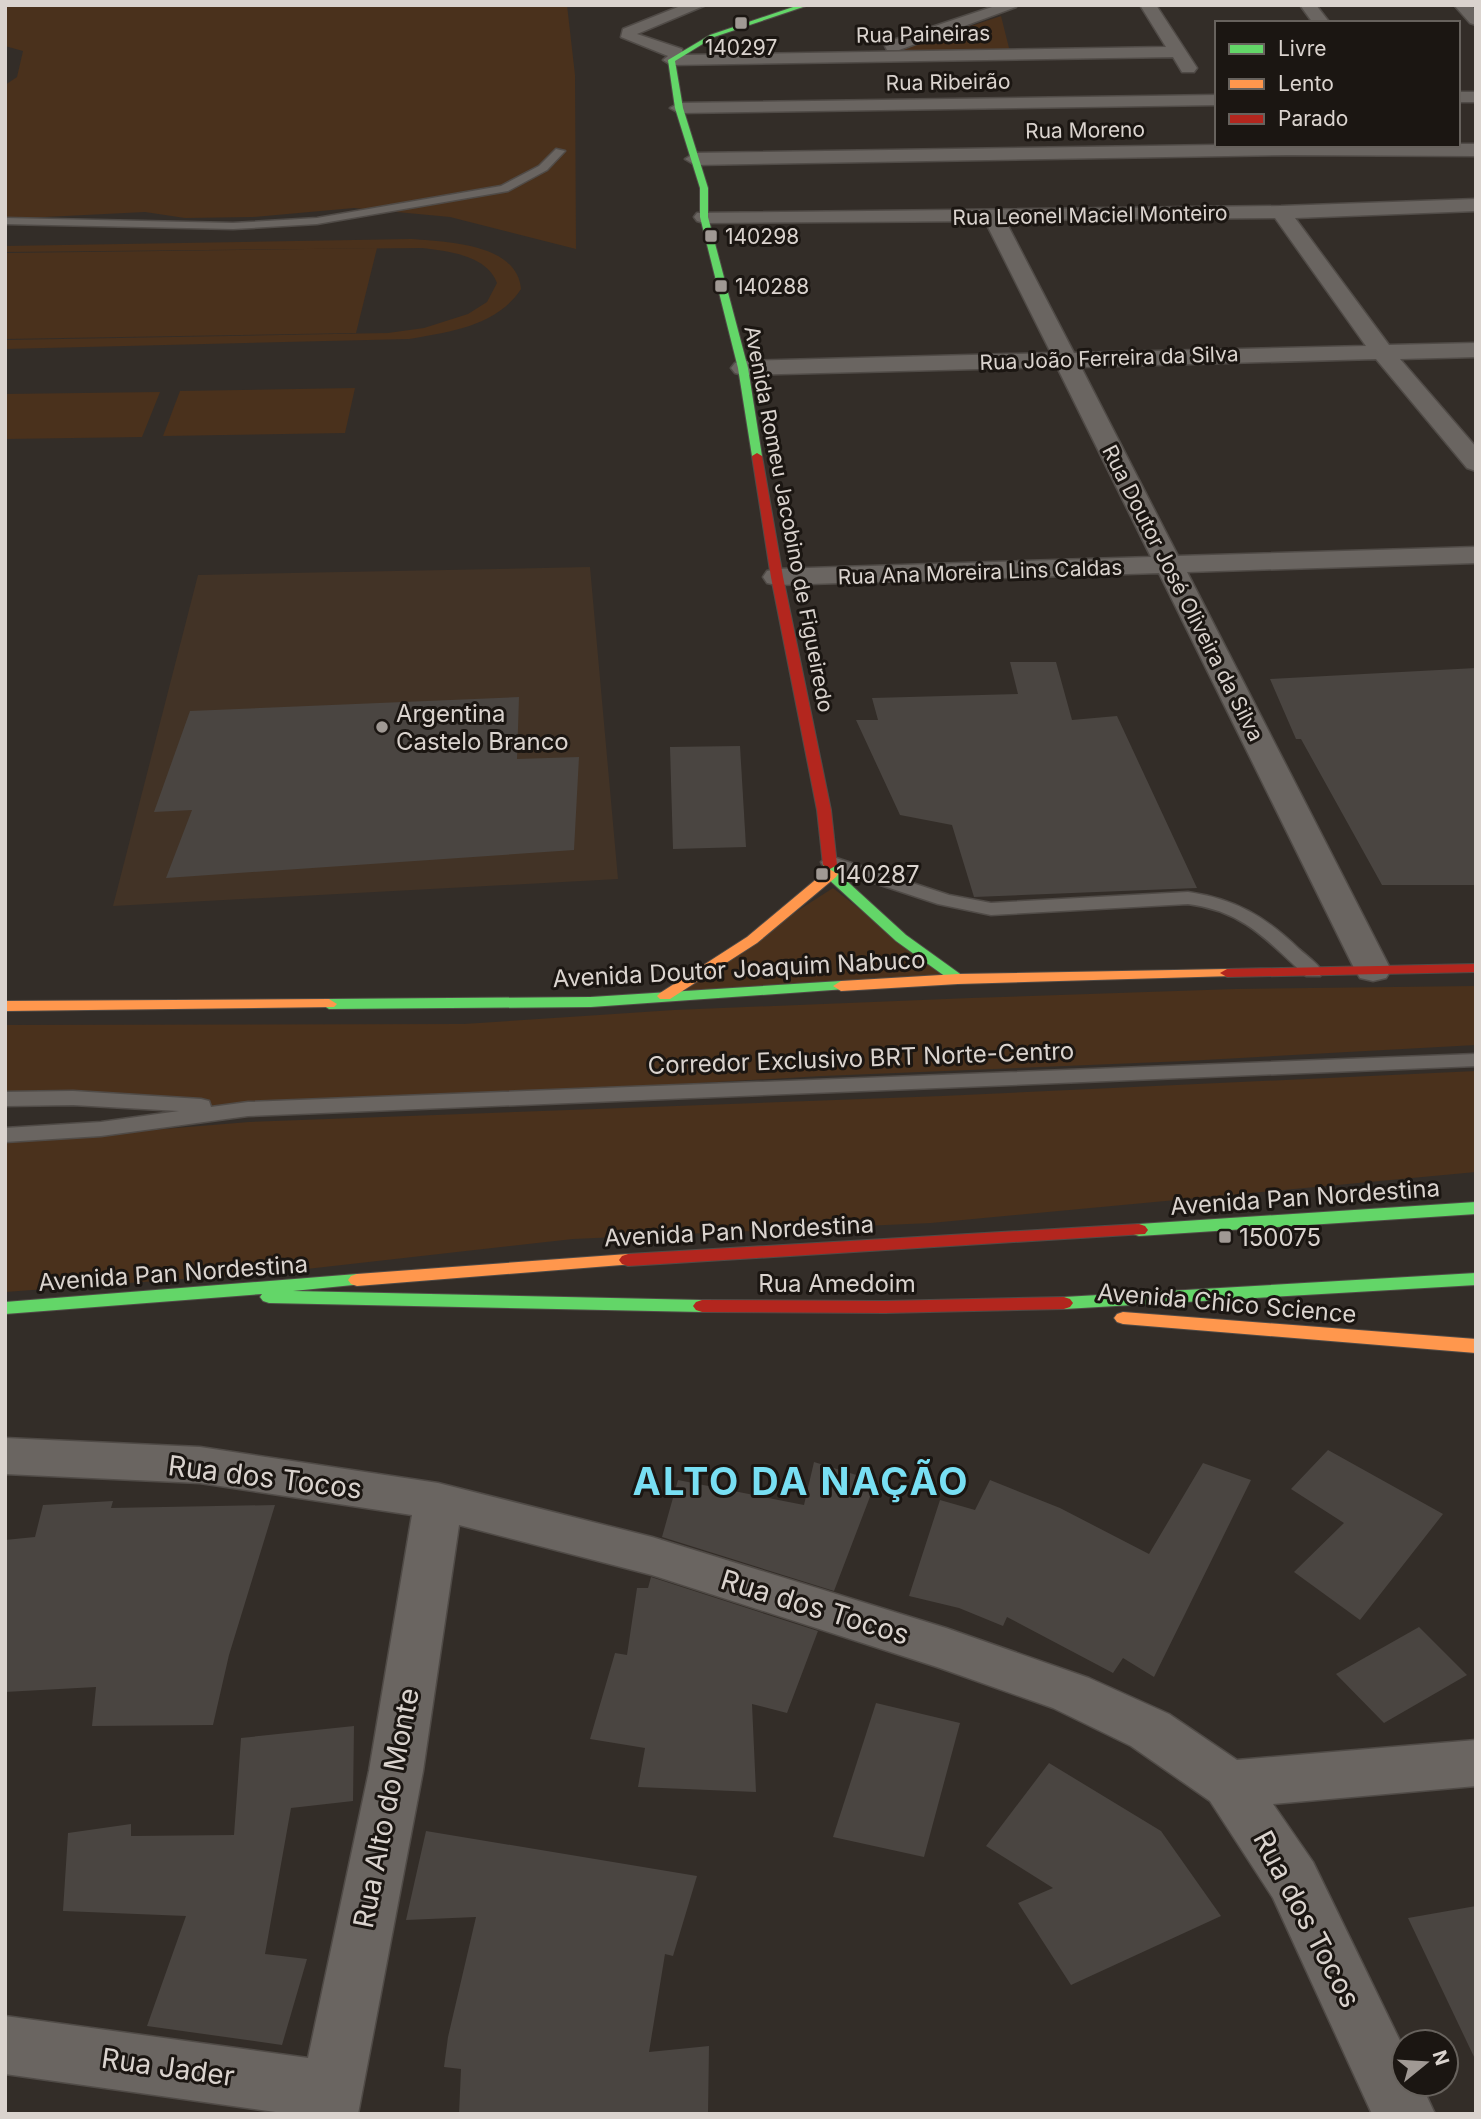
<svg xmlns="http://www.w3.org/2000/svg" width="1481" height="2119" font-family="Inter,sans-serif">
  <rect width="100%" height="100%" fill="#332d28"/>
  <path fill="#423326" d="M590,567L618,879L113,906L198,575Z"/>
  <g fill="#4a311c">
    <path d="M5,5H567L575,75L576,249L450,217L354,208L253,217L185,218L145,212L5,219V85L17,77L23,51L5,46Z"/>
    <path d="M1001,16L1010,52L890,53Z"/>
    <path d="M411,239C446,242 517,243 521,289C497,326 449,332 409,339L5,349V340L388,333L424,328L468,314L487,302L497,283C487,255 447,251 422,248L5,252V246Z"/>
    <path d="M377,248L356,333L5,339V253Z"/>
    <path d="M355,388L345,433L163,436L180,391Z"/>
    <path d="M160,392L142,437L5,439V394Z"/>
    <path d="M833,888L943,975L665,996Z"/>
    <path d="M1476,986V1045L1186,1061L822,1076L248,1109L5,1099V1025L464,1024L674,1010L971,998L1235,989Z"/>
    <path d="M1476,1071V1172L931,1223L573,1239L280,1272L5,1292V1142L249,1122L942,1096Z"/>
  </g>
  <g fill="#4a4541">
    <path d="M1010,662H1056L1072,720L1117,716L1197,888L974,897L952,825L900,815L856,720H878L872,698L1018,694Z"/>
    <path d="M1476,668V885H1382L1301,739H1296L1270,679Z"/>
    <path d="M519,697L517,759L579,757L574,850L166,878L192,810L154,812L190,711Z"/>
    <path d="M740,746L746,847L673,849L670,747Z"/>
    <path d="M1328,1450L1443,1514L1360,1620L1294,1572L1344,1523L1291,1489Z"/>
    <path d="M814,1462L876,1481L834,1591L662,1537L678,1480L804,1505Z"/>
    <path d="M1203,1463L1251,1480L1154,1677L1123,1658L1113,1673L1007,1617L1003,1626L959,1608L909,1596L940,1500L975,1510L990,1480L1060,1508L1149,1554Z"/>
    <path d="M113,1501L111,1508L275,1505L229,1655L213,1725L92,1726L96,1687L5,1692V1540L35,1537L43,1505Z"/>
    <path d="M651,1577L818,1631L787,1713L752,1704L756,1792L638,1787L645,1748L590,1739L615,1653L627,1655L637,1588H648Z"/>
    <path d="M1419,1627L1467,1675L1384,1723L1336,1674Z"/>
    <path d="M876,1703L960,1723L924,1857L833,1837Z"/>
    <path d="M354,1726L353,1801L291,1808L265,1954L307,1959L282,2045L147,2026L186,1916L63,1911L68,1833L131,1824V1836L234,1835L241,1738Z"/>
    <path d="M1049,1763L1161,1831L1221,1916L1071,1985L1018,1903L1053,1888L986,1846Z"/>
    <path d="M426,1831L697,1876L673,1956L665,1954L649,2052L709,2046L708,2114H459L461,2069L444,2067L448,2037L476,1917L406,1920Z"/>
    <path d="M1476,1906V2061L1408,1918Z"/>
  </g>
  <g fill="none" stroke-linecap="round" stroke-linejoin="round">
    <defs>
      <g id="lane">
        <path d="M556,149L565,151L547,170L508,191L317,224L233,229L5,224V218L233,223L317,218L501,186L539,166Z"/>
        <path d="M830,856L949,895L991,903L1188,892C1235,899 1265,916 1299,949C1307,956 1317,963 1323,972L1320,976H1306C1267,940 1243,911 1188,904L991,915L938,904L823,866L821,862Z"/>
        <path d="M1476,1054V1066L248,1116L101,1136L5,1142V1128L101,1122L179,1111L73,1105L5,1106V1092L73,1091L201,1099L209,1101L211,1107L248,1102Z"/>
      </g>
      <g id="street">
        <path d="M683,5H706L637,34L682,49L683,55L1166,47L1140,5H1156L1197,68L1194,72H1182L1173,57L671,65L663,60L668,56L621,37L623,29Z"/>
        <path d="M998,5L1016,7L899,50H887L885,46L887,42Z"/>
        <path d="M1300,5H1316L1330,23H1313Z"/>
        <path d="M1454,5H1471L1476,10V25L1470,23Z"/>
        <rect x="1458" y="92" width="18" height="10"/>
        <path d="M1217,95V105L679,113L670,108L679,103Z"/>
        <path d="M1458,144H1476V156L1288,155L695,165L685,159L695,153L1217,145Z"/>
        <path d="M1476,199V211L1295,218L1389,345L1476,343V357L1400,359L1476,447V471L1467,468L1376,359L1081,367L1178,556L1476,547V563L1187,572L1391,970L1386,978L1373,981L1360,978L1355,970L1159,573L777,585L767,583L763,577L767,571L777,569L1151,557L1057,367L743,375L735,373L731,368L735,363L743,361L1051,353L985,221L704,223L697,221L694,217L697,213L1281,206ZM1275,218L1366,346L1074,353L1005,220Z"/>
        <path d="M5,1438L200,1447L438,1483L652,1537L946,1628L1089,1678L1169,1714L1237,1760L1476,1740V1786L1273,1804L1313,1862L1404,2049V2084H1421L1435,2114H1372L1273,1898L1210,1801L1131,1746L1053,1708L937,1667L652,1575L459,1525L423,1771L358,2114H290L5,2074V2016L308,2058L369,1771L412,1515L200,1483L5,1474Z"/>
      </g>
      <g id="fast">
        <path d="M799,5H809L714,37L675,61L683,108L708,188V217L748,368L762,456L757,459L752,456L738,368L700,217V188L675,108L668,60L710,35Z"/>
        <path d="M830,861L837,865L838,873L906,935L963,976L966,979L963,982H953L896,941L826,877L823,865Z"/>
        <path d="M841,981L849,986L846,989L591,1007L329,1009L321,1004L329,999L591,997Z"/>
        <path d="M1476,1202V1214L1139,1236L1133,1234L1130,1230L1133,1226L1139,1224Z"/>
        <path d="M1476,1273V1285L1064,1309L1058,1307L1055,1303L1058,1299L1064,1297Z"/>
        <path d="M357,1274L363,1276L366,1280L363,1284L293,1291L702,1300L708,1302L711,1306L708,1310L702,1312L269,1303L263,1301L260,1297L262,1294L5,1314V1302Z"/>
      </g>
      <g id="slow">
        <path d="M831,870L838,874L836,877L757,943L670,999H660L657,996L660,993L747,937L826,871Z"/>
        <path d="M1227,969L1234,973L1232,976L958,984L841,991L833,986L841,981L958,974Z"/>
        <path d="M329,999L337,1004L334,1007L5,1011V1001Z"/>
        <path d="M628,1254L634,1256L637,1260L634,1264L357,1286L351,1284L348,1280L351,1276L357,1274Z"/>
        <path d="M1123,1312L1476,1339V1353L1123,1324L1117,1322L1114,1318L1117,1314Z"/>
      </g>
      <g id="jam">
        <path d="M757,453L762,456L783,577L831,810L837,865L830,869L823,865L817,810L771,577L752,456Z"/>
        <path d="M1476,964V972L1227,977L1220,973L1227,969Z"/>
        <path d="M1139,1224L1145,1226L1148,1230L1145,1234L628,1266L622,1264L619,1260L622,1256L628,1254Z"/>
        <path d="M1064,1297L1070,1299L1073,1303L1070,1307L1064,1309L885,1313L702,1312L696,1310L693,1306L696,1302L702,1300L885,1301Z"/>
      </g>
    </defs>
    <use href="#lane" stroke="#504b47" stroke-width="3"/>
    <use href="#street" stroke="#504b47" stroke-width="3"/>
    <use href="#fast" stroke="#504b47" stroke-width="2"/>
    <use href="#slow" stroke="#504b47" stroke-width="2"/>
    <use href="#jam" stroke="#504b47" stroke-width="2"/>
    <use href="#lane" fill="#6a6561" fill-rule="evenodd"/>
    <use href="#street" fill="#6a6561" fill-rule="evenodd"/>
    <use href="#fast" fill="#63d668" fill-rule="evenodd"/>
    <use href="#slow" fill="#ff974d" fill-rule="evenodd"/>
    <use href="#jam" fill="#b3261e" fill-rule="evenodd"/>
  </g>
  <g fill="#a09994" stroke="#1b1612" stroke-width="2.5">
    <rect x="734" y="16" width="14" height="14" rx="3.5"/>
    <rect x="704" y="229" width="14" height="14" rx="3.5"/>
    <rect x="714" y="279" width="14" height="14" rx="3.5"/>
    <circle cx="382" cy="727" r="7"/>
    <rect x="815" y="867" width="14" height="14" rx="3.5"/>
    <rect x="1218" y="1230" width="14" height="14" rx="3.5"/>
  </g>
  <g text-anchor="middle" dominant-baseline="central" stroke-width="6" stroke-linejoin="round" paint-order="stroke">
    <g font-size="21" fill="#dad3ce" stroke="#1b1612">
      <text transform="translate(923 34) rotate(-1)">Rua Paineiras</text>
      <text transform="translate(948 82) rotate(-1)">Rua Ribeirão</text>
      <text transform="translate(1085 130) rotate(-1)">Rua Moreno</text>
      <text transform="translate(1090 215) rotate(-1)">Rua Leonel Maciel Monteiro</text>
      <text transform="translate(1109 358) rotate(-2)">Rua João Ferreira da Silva</text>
      <text transform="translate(789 519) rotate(79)">Avenida Romeu Jacobino de Figueiredo</text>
      <text transform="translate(980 572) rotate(-2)">Rua Ana Moreira Lins Caldas</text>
      <text transform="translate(1183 593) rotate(63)">Rua Doutor José Oliveira da Silva</text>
    </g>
    <g font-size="21" fill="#dad3ce" stroke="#1b1612" text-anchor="start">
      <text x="741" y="47" text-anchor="middle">140297</text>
      <text x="725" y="236">140298</text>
      <text x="735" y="286">140288</text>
    </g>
    <g font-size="24" fill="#dad3ce" stroke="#1b1612" text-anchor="start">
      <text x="396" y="713">Argentina<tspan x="396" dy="28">Castelo Branco</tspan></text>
      <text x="836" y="874">140287</text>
      <text x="1239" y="1237">150075</text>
    </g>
    <g font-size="24" fill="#dad3ce" stroke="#1b1612">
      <text transform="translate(739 969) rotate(-3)">Avenida Doutor Joaquim Nabuco</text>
      <text transform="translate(861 1058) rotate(-2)">Corredor Exclusivo BRT Norte-Centro</text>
      <text transform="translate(1305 1197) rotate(-4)">Avenida Pan Nordestina</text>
      <text transform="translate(739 1231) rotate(-3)">Avenida Pan Nordestina</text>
      <text transform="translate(173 1273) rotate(-4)">Avenida Pan Nordestina</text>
      <text x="837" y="1283">Rua Amedoim</text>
      <text transform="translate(1227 1303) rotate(5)">Avenida Chico Science</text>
    </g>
    <g font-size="28" fill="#dad3ce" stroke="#1b1612">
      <text transform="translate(265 1477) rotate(7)">Rua dos Tocos</text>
      <text transform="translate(815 1607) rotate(17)">Rua dos Tocos</text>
      <text transform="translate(386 1808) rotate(-79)">Rua Alto do Monte</text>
      <text transform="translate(1307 1919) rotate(62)">Rua dos Tocos</text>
      <text transform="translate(168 2067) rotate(8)">Rua Jader</text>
    </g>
    <g font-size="38" font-weight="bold" letter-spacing="2" fill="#78dff3" stroke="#1b1612">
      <text x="801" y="1481">ALTO DA NAÇÃO</text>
    </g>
  </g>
  <rect width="1481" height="2119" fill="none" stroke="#dad3ce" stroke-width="14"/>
  <rect x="1215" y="21" width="245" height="126" fill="#1b1612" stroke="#67625d" stroke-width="2"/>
  <rect x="1229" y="44" width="35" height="10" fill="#63d668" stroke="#67625d" stroke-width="2"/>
  <text x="1278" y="56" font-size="21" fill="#dad3ce">Livre</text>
  <rect x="1229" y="79" width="35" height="10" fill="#ff974d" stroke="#67625d" stroke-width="2"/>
  <text x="1278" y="91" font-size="21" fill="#dad3ce">Lento</text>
  <rect x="1229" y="114" width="35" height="10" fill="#b3261e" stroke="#67625d" stroke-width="2"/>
  <text x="1278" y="126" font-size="21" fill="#dad3ce">Parado</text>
  <g transform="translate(1425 2063) rotate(72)"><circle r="33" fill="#1b1612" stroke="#67625d" stroke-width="2"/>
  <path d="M0-5L12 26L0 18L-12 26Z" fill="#a09994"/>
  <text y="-10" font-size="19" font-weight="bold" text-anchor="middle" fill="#dad3ce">N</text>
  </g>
</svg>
